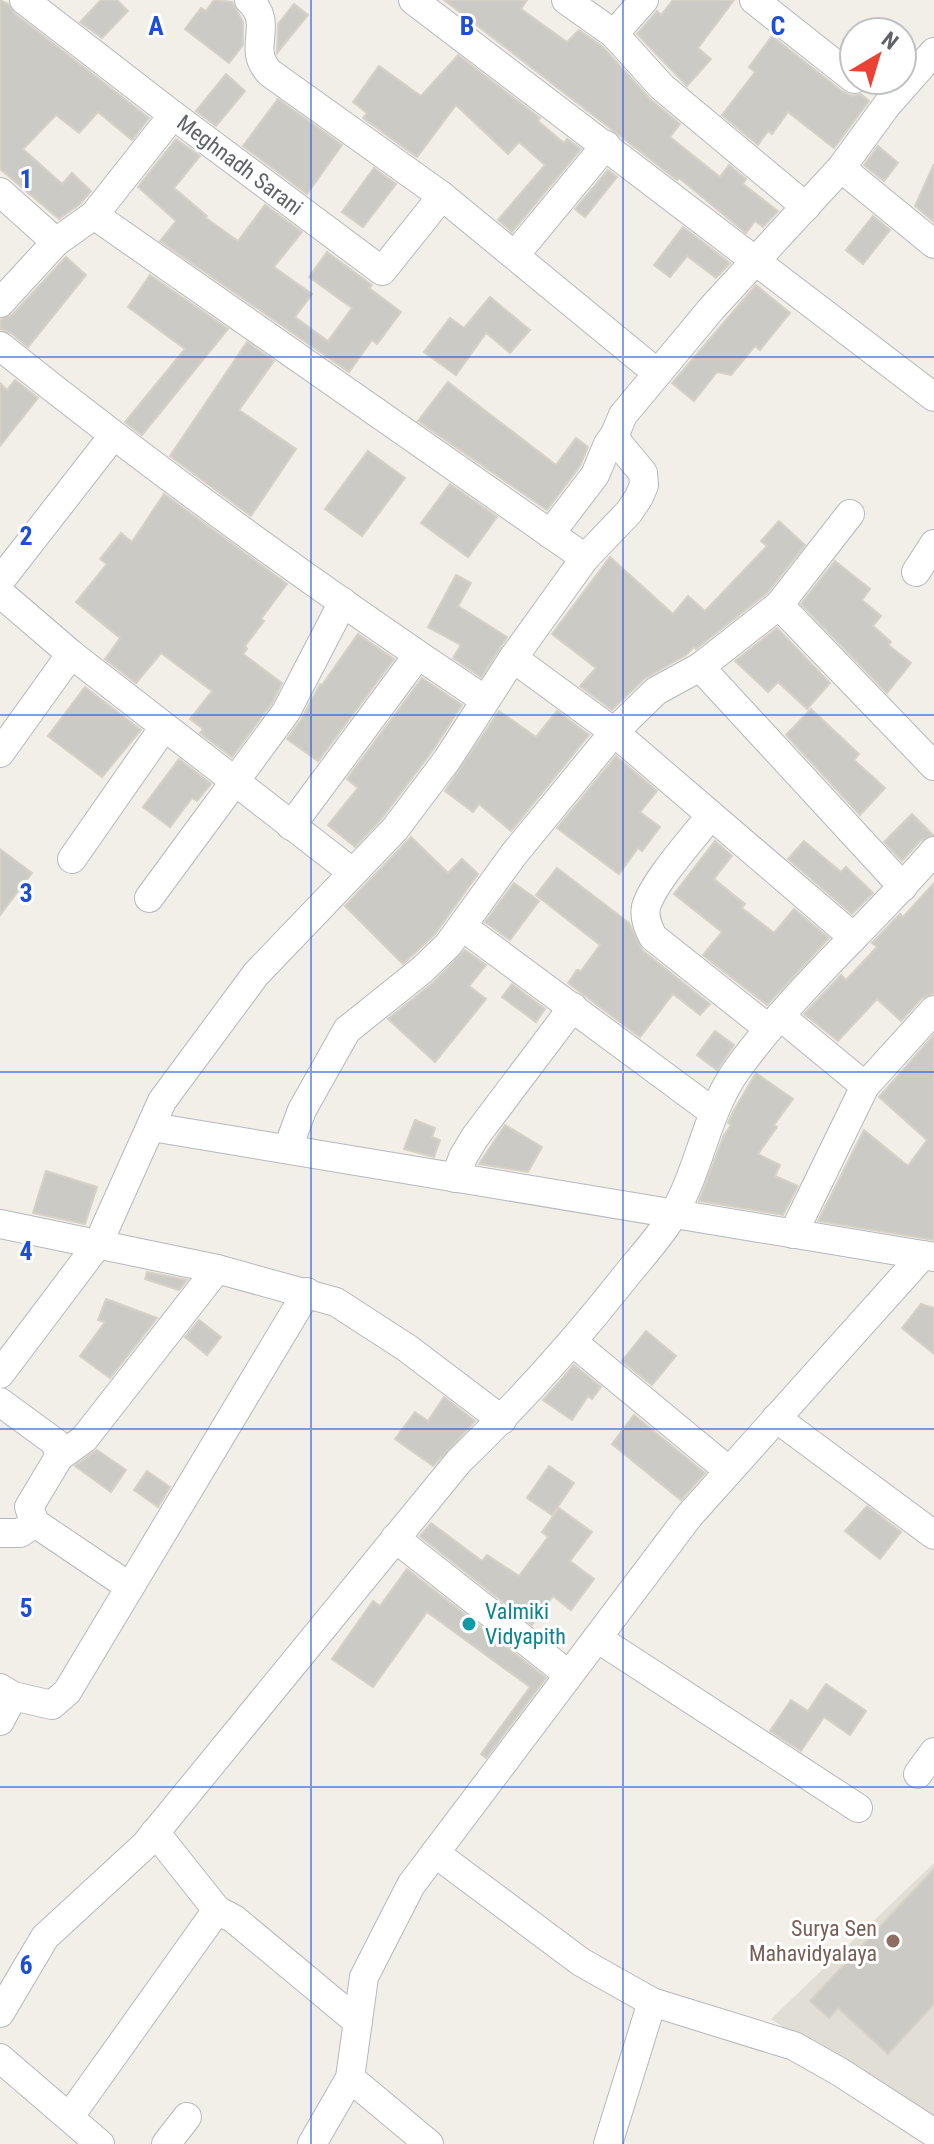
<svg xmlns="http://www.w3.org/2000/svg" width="934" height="2144" font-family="'Roboto Condensed',sans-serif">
  <rect width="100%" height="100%" fill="#f1efe8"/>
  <path fill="#e1ded6" d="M934,1863V2121L896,2099L771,2019Z"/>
  <g fill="#cccac5" stroke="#d6d1c6" stroke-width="2">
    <path d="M0,0L8,4L14,13L149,118L132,140L98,112L79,133L56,115L23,149L62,184L72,173L91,191L80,204L59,219L0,169Z"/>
    <path d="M101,0H117L128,11L102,38L80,22Z"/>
    <path d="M214,0L232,2L243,22V45L229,63L185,29L201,8L206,11Z"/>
    <path d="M444,0H527L521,9L567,42L579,30L603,47L650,99L680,124L670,137L720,177L729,165L746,179L743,184L778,211L763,227L755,221L746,233L679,178L677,180Z"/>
    <path d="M673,0H734L698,48L711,59L687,86L637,34L657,11L661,15Z"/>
    <path d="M294,4L308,15L277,53L278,24Z"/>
    <path d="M772,36L843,92L852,96L861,94L869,101L834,148L788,112L772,134L768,131L758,145L722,115L755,72L749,67Z"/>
    <path d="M458,55L540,118L538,121L564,143L567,139L581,149L512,232L498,220L545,165L519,142L508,154L456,105L417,157L363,118L367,113L353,102L379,66L421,96Z"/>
    <path d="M226,74L245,91L216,126L196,111Z"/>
    <path d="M278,99L342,145L307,194L243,146Z"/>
    <path d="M176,139L200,156L174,188L207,216L206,218L238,241L265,205L302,232L274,267L312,294L295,317L328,341L352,308L309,277L327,252L372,285L369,288L401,312L377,344L372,340L349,372L160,241L176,221L138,187Z"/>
    <path d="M878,146L898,163L884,181L864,165Z"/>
    <path d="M934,164V222L915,206Z"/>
    <path d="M374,168L396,184L363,227L342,212Z"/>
    <path d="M608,170L617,177L585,217L575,209Z"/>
    <path d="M873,216L890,230L863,264L846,250Z"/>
    <path d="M683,227L730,263L716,278L687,256L670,277L654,265Z"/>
    <path d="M66,257L86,275L28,347L11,333L0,329V320L13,314Z"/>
    <path d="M150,275L228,329L142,435L125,422L185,349L128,307Z"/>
    <path d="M756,285L790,313L760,350L755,346L731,375L717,372L694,401L672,383Z"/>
    <path d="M490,297L530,330L510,353L486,333L456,375L424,352L450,318L464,328Z"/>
    <path d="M247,342L274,361L239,410L296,449L251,516L170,456Z"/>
    <path d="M15,380L38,398L0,446V383L7,390Z"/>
    <path d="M448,382L556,465L576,438L588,447L580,466L547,510L418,421Z"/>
    <path d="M368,451L405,478L362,536L325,509Z"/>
    <path d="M450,484L497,517L468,557L421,523Z"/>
    <path d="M164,494L287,584L261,619L264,621L245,646L247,649L243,654L282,683L272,703L232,757L200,733L203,729L190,719L212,691L161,653L136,683L105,659L120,638L76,602L107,564L100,559L121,533L132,542Z"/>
    <path d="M779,521L805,545L767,593L696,649L694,647L686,655L644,679L612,710L580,686L596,668L552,634L610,557L673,614L688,596L705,611L767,546L761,541Z"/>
    <path d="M835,561L870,589L862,600L881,616L873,626L891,642L888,645L911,663L887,693L801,604Z"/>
    <path d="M456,575L471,583L458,606L507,637L481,677L453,658L461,645L428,627Z"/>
    <path d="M777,628L830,683L807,709L778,682L768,692L735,661Z"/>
    <path d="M358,634L394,659L318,761L287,739L301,720L320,684L322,685Z"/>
    <path d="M422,678L462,705L433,750L382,818L355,847L328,825L358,788L347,779Z"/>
    <path d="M85,687L141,730L102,777L48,736Z"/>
    <path d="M811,709L859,754L854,760L885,788L860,815L786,735Z"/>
    <path d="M499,711L536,737L557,711L589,735L511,831L479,804L473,812L445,791Z"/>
    <path d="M616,756L657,791L640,812L660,827L642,851L638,848L619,874L557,828Z"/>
    <path d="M179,759L211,784L197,801L192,798L170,827L143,807Z"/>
    <path d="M912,814L933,835L921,840L902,861L884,842Z"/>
    <path d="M411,837L448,873L462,859L478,874L435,934L403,964L345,906Z"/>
    <path d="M715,841L732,856L714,879L745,904L742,908L774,933L794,909L829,938L767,1005L703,955L722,932L674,894Z"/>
    <path d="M804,841L841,872L846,867L873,893L852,914L788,859Z"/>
    <path d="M0,849L32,873L0,915Z"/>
    <path d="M557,868L629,923L642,950L710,1004L700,1015L673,994L640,1037L568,983L577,970L581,971L600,945L536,895Z"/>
    <path d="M514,883L539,901L510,940L485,922Z"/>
    <path d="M934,883V993L922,998L901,1021L877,999L838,1041L804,1014L841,975L846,980L877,947L872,943L900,914L903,917Z"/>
    <path d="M465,950L486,965L469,986L486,999L435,1062L388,1019L434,982Z"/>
    <path d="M512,984L545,1009L536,1022L502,997Z"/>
    <path d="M715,1031L734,1045L717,1070L697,1055Z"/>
    <path d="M934,1035V1240L818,1221L864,1130L908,1166L927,1140L879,1097Z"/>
    <path d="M756,1073L793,1099L774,1125L777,1127L758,1154L780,1165L775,1176L798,1186L783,1215L699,1201L724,1135L731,1125L728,1123L733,1112Z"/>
    <path d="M415,1120L435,1128L432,1137L440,1140L434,1157L404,1149Z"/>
    <path d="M505,1125L542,1147L528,1172L479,1164Z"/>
    <path d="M46,1171L97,1187L85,1224L33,1213Z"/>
    <path d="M147,1272L187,1280L179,1290L145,1279Z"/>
    <path d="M106,1299L157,1318L110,1378L80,1356L105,1322L98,1320Z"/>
    <path d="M921,1304L934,1308V1354L902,1328Z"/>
    <path d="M199,1320L221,1337L207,1355L185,1337Z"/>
    <path d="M646,1331L676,1356L652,1385L622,1361Z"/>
    <path d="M574,1365L601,1387L592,1399L588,1396L572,1420L543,1400Z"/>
    <path d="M444,1397L475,1421L433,1466L395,1439L415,1412L428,1421Z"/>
    <path d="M634,1415L705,1473L681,1500L612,1444Z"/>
    <path d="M97,1450L126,1470L111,1492L75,1466Z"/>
    <path d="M549,1466L574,1483L552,1515L527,1498Z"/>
    <path d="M147,1471L170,1487L158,1507L134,1490Z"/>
    <path d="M867,1506L901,1532L880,1559L845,1531Z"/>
    <path d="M559,1508L592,1532L570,1561L594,1579L571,1610L553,1596L532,1625L420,1536L431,1523L482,1561L487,1555L519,1576L548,1537L542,1532Z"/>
    <path d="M407,1569L546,1678L486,1758L481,1754L530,1687L427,1612L373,1687L332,1659L373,1601L380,1606Z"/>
    <path d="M826,1684L866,1711L850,1735L824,1717L801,1751L770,1731L791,1700L808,1711Z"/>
    <path d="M934,1869V2004L888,2054L838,2008L829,2018L810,2001Z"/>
  </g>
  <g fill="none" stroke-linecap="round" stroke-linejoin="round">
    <defs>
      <g id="minor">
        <path d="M24,0L173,115L382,271L442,196"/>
        <path d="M249,0C276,25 245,48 270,73L442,196L656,372"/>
        <path d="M413,0L934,397"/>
        <path d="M566,0L614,34"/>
        <path d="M644,0L614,34L662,87L806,207"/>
        <path d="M754,0L854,79"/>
        <path d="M841,168L934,244"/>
        <path d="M0,192L56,242"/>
        <path d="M94,215L585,558"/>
        <path d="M515,255L606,145"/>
        <path d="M0,303L56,242L94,215L173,115"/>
        <path d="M0,346C156,471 318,588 485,700"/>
        <path d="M850,514L779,605L934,766"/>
        <path d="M550,534L595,475L608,444L615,434"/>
        <path d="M916,572L934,544"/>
        <path d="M0,581L113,436"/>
        <path d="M0,593L71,654L352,872"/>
        <path d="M513,658L614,732L852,936"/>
        <path d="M700,667L903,887"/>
        <path d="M0,753L71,654"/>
        <path d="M711,815C694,837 653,882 646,907C644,918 648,927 653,937L769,1029"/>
        <path d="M291,826L418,655"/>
        <path d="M72,859L164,727"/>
        <path d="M149,898L286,712L343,602"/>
        <path d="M463,927L713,1112"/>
        <path d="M780,1016L865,1086"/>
        <path d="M152,1127L934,1257"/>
        <path d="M288,1148L302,1110L347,1030L422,970L448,945L514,854L614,732L656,691L700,667L779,605"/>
        <path d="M455,1178L463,1157L475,1137L573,1007"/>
        <path d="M0,1224L217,1269L336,1302L407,1348L502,1420"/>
        <path d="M793,1234L865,1086L934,1010"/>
        <path d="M574,1343L729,1471"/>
        <path d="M0,1374L98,1244L162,1101L256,974L395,829L447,760L513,658L585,558L629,512L639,497L644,485L643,473L619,444L615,434L623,415L712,308L841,168L887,105L934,52"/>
        <path d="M0,1402L56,1443L59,1457L29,1507L35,1523L130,1587"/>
        <path d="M776,1418L934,1535"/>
        <path d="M59,1457L84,1439L217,1269"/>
        <path d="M0,1533H20L35,1523"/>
        <path d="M395,1538L569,1675"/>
        <path d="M597,1638L858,1808"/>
        <path d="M0,1688L13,1696L52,1705L67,1692L307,1292"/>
        <path d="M0,1721L13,1696"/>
        <path d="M918,1774L934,1752"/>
        <path d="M155,1832L217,1910L234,1919L358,2022"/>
        <path d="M435,1853L581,1962L652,2002L794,2046L840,2072L934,2133"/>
        <path d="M0,2013L45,1937L145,1845L459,1461C519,1403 574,1342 625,1277C641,1257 660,1237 673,1215C700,1169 706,1114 736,1071C794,990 870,926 934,851"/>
        <path d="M0,2058L100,2144"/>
        <path d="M350,2078L429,2144"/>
        <path d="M70,2116L217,1910"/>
        <path d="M166,2144L187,2117"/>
        <path d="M312,2144L350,2078L364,1977L411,1885L689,1516L923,1255"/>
        <path d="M608,2144L652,2002"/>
      </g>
    </defs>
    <use href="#minor" stroke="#b5b8bc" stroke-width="30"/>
    <use href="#minor" stroke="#fff" stroke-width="28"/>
  </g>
  <path fill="none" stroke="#1d4ed8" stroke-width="2" stroke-opacity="0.55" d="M311,0V2144M623,0V2144M0,357H934M0,715H934M0,1072H934M0,1429H934M0,1787H934"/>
  <circle fill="#0f9aa8" stroke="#fff" stroke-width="3" cx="469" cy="1624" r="8"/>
  <circle fill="#8d6e63" stroke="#fff" stroke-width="3" cx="893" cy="1941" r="8"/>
  <g text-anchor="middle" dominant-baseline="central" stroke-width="6" stroke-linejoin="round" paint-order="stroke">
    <g font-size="22" fill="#5f6368" stroke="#fff">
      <text transform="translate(240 165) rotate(37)">Meghnadh Sarani</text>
    </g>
    <g font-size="22" fill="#0d838f" stroke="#fff" text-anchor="start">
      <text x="485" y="1611">Valmiki<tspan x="485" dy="25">Vidyapith</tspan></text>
    </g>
    <g font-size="22" fill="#785e54" stroke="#fff" text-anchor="end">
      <text x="877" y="1928">Surya Sen<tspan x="877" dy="25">Mahavidyalaya</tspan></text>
    </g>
  </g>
  <g font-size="26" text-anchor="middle" font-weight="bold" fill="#1d4ed8" stroke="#fff" stroke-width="6" stroke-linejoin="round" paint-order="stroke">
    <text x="156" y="35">A</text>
    <text x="467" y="35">B</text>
    <text x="778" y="35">C</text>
    <text x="26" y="188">1</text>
    <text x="26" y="545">2</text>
    <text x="26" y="902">3</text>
    <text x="26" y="1260">4</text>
    <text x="26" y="1617">5</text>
    <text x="26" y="1974">6</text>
  </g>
  <g transform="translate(878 56) rotate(38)"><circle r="38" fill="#ffffff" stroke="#bfc1c3" stroke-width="2"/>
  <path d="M0-6L14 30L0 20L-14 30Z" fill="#ea4335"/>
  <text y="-12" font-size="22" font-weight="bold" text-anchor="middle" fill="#5f6368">N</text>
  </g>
</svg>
